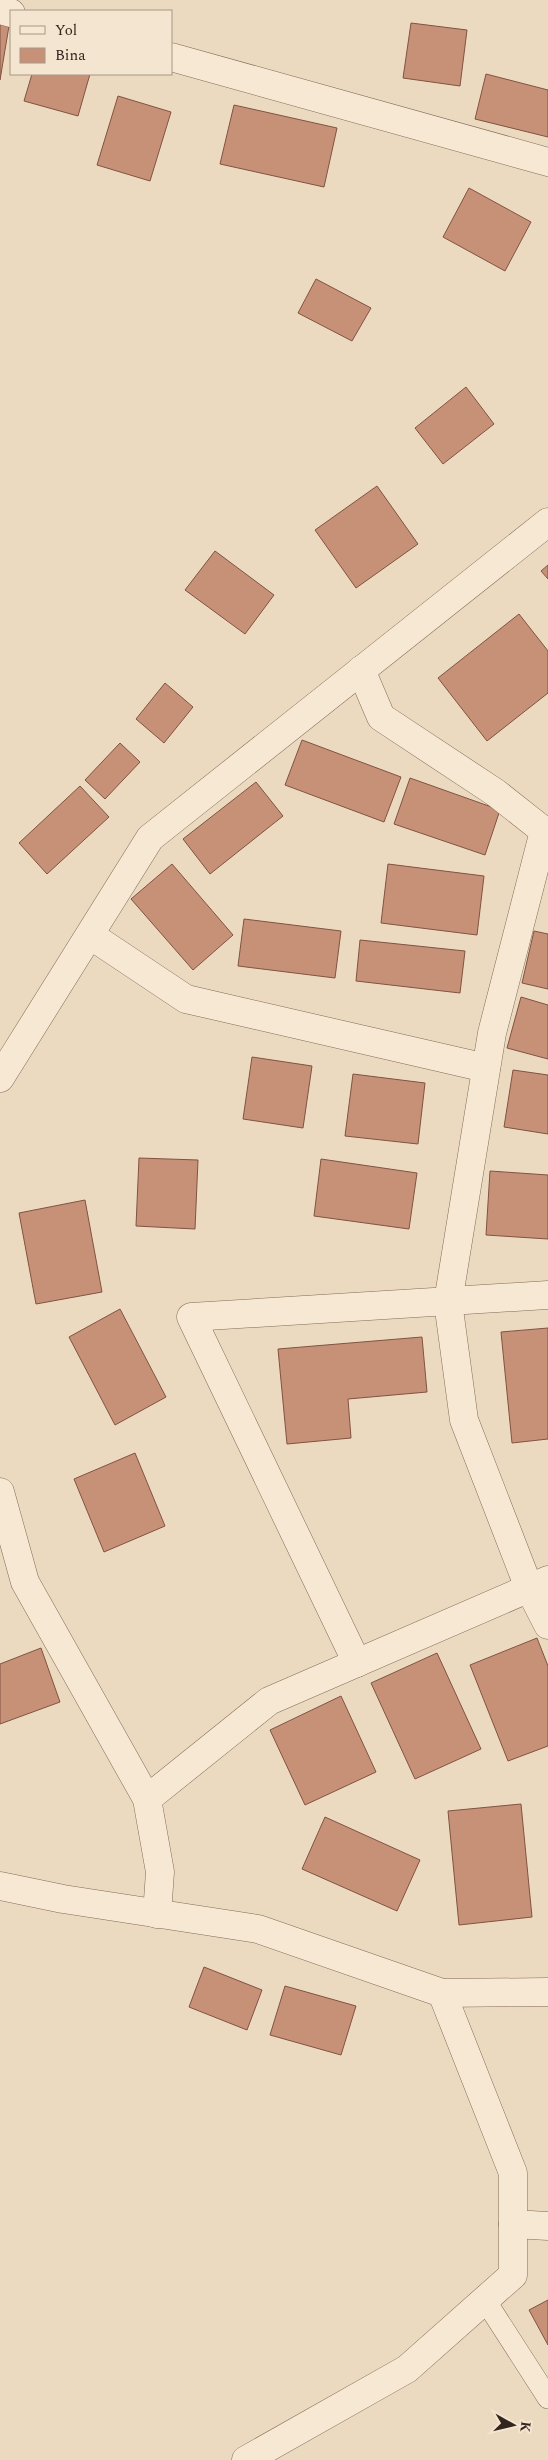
<svg xmlns="http://www.w3.org/2000/svg" width="548" height="2460" font-family="Spectral,serif">
  <rect width="100%" height="100%" fill="#ebdac0"/>
  <g fill="#c79178" stroke="#815341">
    <path d="M411,23L467,30L460,86L403,78Z"/>
    <path d="M0,24L9,26L0,80Z"/>
    <path d="M32,74H90L78,116L24,101Z"/>
    <path d="M486,74L548,90V137L475,119Z"/>
    <path d="M118,96L171,112L150,181L97,165Z"/>
    <path d="M234,105L337,128L324,187L220,164Z"/>
    <path d="M469,188L531,222L505,271L443,237Z"/>
    <path d="M316,279L371,308L352,341L298,313Z"/>
    <path d="M466,387L494,424L443,464L415,428Z"/>
    <path d="M377,486L418,544L356,588L315,530Z"/>
    <path d="M215,551L274,595L245,634L185,590Z"/>
    <path d="M548,565V579L541,571Z"/>
    <path d="M519,614L548,651V693L487,741L438,678Z"/>
    <path d="M165,683L193,707L164,743L136,719Z"/>
    <path d="M302,740L401,777L384,822L285,785Z"/>
    <path d="M120,743L140,762L105,799L85,780Z"/>
    <path d="M410,778L500,810L485,855L394,824Z"/>
    <path d="M256,782L283,816L210,874L183,839Z"/>
    <path d="M80,786L109,817L47,874L19,843Z"/>
    <path d="M172,864L233,935L193,970L131,899Z"/>
    <path d="M388,864L484,876L477,935L381,923Z"/>
    <path d="M244,919L341,931L335,978L238,966Z"/>
    <path d="M534,931L548,934V989L522,983Z"/>
    <path d="M360,940L465,951L460,993L356,981Z"/>
    <path d="M521,997L548,1005V1059L507,1048Z"/>
    <path d="M252,1057L312,1066L303,1128L243,1119Z"/>
    <path d="M513,1070L548,1075V1134L504,1127Z"/>
    <path d="M353,1074L425,1083L418,1144L345,1136Z"/>
    <path d="M139,1158L198,1160L195,1229L136,1226Z"/>
    <path d="M321,1159L417,1173L409,1229L314,1216Z"/>
    <path d="M490,1171L548,1175V1239L486,1235Z"/>
    <path d="M85,1200L102,1292L36,1304L19,1213Z"/>
    <path d="M120,1309L166,1397L115,1425L69,1337Z"/>
    <path d="M548,1328V1439L512,1443L501,1332Z"/>
    <path d="M422,1337L427,1392L348,1399L351,1438L287,1444L278,1349Z"/>
    <path d="M135,1453L165,1526L104,1552L74,1479Z"/>
    <path d="M537,1638L548,1666V1746L508,1761L470,1665Z"/>
    <path d="M41,1648L60,1702L0,1724V1664Z"/>
    <path d="M437,1653L481,1749L415,1779L371,1683Z"/>
    <path d="M341,1696L376,1772L305,1805L270,1730Z"/>
    <path d="M521,1804L532,1917L459,1925L448,1811Z"/>
    <path d="M325,1817L420,1860L397,1911L302,1869Z"/>
    <path d="M204,1967L262,1990L247,2030L189,2007Z"/>
    <path d="M285,1986L356,2006L341,2055L270,2035Z"/>
    <path d="M548,2300V2345L529,2310Z"/>
  </g>
  <g fill="none" stroke-linecap="round" stroke-linejoin="round">
    <defs>
      <path id="service" d="M485,2300L548,2398"/>
      <g id="minor">
        <path d="M0,10L11,13"/>
        <path d="M171,57L548,162"/>
        <path d="M361,670L381,717L496,793L544,831L492,1033L448,1302L464,1420L529,1588L548,1625"/>
        <path d="M90,935L186,999L486,1068"/>
        <path d="M0,1078L150,838L548,522"/>
        <path d="M0,1492L25,1582L147,1799L160,1872L157,1914"/>
        <path d="M357,1663L191,1317L548,1295"/>
        <path d="M147,1799L269,1701L548,1580"/>
        <path d="M0,1886L63,1899L258,1929L442,1993L548,1992"/>
        <path d="M513,2224L548,2226"/>
        <path d="M246,2460L407,2369L513,2275V2173L442,1993"/>
      </g>
    </defs>
    <use href="#service" stroke="#836b59" stroke-width="22"/>
    <use href="#minor" stroke="#836b59" stroke-width="29"/>
    <use href="#service" stroke="#f6e8d3" stroke-width="21"/>
    <use href="#minor" stroke="#f6e8d3" stroke-width="28"/>
  </g>
  <rect x="10" y="10" width="162" height="65" fill="#f3e5cf" stroke="#a69888"/>
  <rect x="20" y="26" width="25" height="8" fill="#f6e8d3" stroke="#a69888"/>
  <text x="55" y="35" font-size="15" fill="#33251d">Yol</text>
  <rect x="20" y="48" width="25" height="15" fill="#c79178" stroke="#a69888"/>
  <text x="55" y="60" font-size="15" fill="#33251d">Bina</text>
  <g transform="translate(513 2425) rotate(98)" stroke="#f3e5cf" stroke-width="4" paint-order="stroke">
  <path d="M0-4L9 19L0 12L-9 19Z" fill="#33251d"/>
  <text y="-8" font-size="14" font-weight="bold" text-anchor="middle" fill="#33251d">K</text>
  </g>
</svg>
